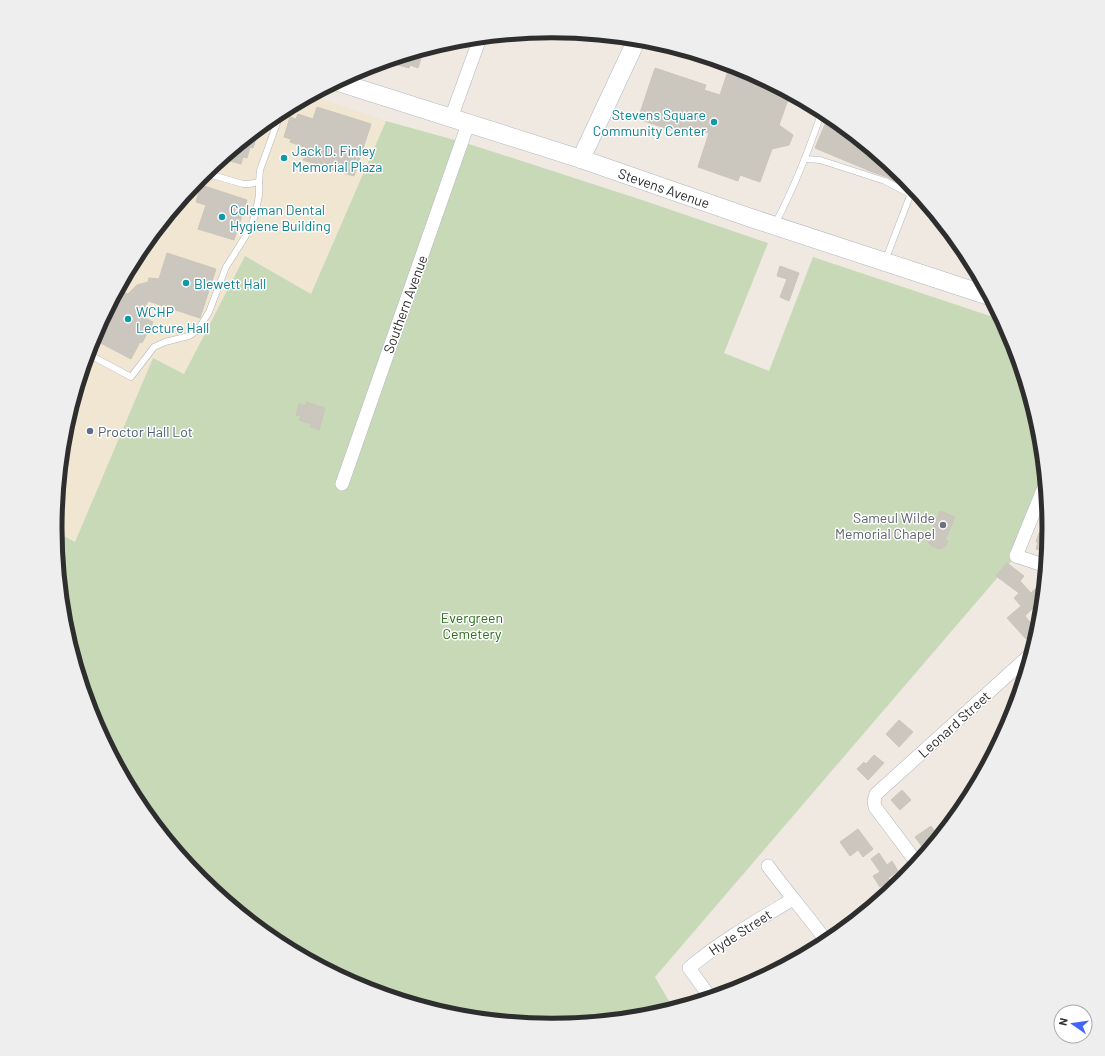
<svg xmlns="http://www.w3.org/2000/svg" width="1105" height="1056" font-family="Barlow,sans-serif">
  <rect width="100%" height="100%" fill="#efe9e1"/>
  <path fill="#f0e6d1" d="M311,96L386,121L311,294L245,256L184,374L153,358L75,542L56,532V528L65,431L93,338L139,252L201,176L277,115Z"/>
  <path fill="#c8d9b8" d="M386,121L469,144L642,200L768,243L724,353L769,371L813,257L1002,320L1012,338L1040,431L1045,478L1016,556L655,977L673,1008L649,1015L552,1025L455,1015L362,987L276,941L201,879L139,804L93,718L65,625L56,532L75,542L153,358L184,374L245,256L311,294Z"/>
  <g fill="#cbc7bf" stroke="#cbc5ba">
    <path d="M415,53L422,55L418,68L410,65L409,68L398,65L400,57Z"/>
    <path d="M730,65L743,69L790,94L779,125L793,135L789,145L772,149L760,182L740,175L738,181L698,167L709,133L691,127L688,136L638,119L655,68L706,85L704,90L720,95Z"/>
    <path d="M317,107L371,124L354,176L303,160L307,148L290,142L291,139L284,137L290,117L296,119L298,114L313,119Z"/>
    <path d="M829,115L845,128L843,133L859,139L904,177L910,184L908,188L887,177L870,171L815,148Z"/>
    <path d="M255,133L253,139H256L253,148L250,147L247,158L243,157L241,164L223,159Z"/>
    <path d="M201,185L247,200L234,240L198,229L206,205L196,202Z"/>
    <path d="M167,253L216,269L200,318L148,301L141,316L153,322L142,343L140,342L131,359L93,339L101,323L106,325L123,292L128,294L137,285L148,282L149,278L159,279Z"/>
    <path d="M780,266L799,273L789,301L780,297L787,279L777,276Z"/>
    <path d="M306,402L325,408L319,430L310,427L311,424L299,420L301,416L296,415L299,404L305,406Z"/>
    <path d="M940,511L955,517L945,540L948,541L945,547L939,549L932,546L926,540L929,533L931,534Z"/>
    <path d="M1047,517H1048L1050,528L1047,553L1036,549L1038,542H1036L1039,533H1042Z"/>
    <path d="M1007,563L1024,576L1020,581L1031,593L1038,586L1043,592L1042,599L1025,616L1034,627L1032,630L1034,632L1026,639L1007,618L1021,606L1014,598L1019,593L996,576Z"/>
    <path d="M899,720L913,732L899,747L886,734Z"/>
    <path d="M874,755L884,763L868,780L857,769L864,762L866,764Z"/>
    <path d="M902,790L911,800L900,810L891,800Z"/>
    <path d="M931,826L939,837L926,852L915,837Z"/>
    <path d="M858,829L873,849L863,857L858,850L850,856L840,842Z"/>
    <path d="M879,853L887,865L892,861L898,871L888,878L890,881L880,887L873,876L880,872L871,859Z"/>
  </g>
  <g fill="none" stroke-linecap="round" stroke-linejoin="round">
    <defs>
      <g id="lane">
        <path d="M805,159L820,160L885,181L910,194"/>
        <path d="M205,173L243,184H249L259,182"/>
        <path d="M775,224C794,188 809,150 822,111"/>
        <path d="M885,261L913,188"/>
        <path d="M88,354L131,377L154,347L165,342L189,336L198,330L209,312L226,267L245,237L252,224L256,211L259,195V182L260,170L281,112"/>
      </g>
      <g id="street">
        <path d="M451,118L480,38"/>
        <path d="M342,484L468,124"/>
        <path d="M1045,485L1016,556L1046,566"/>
        <path d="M917,863L875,807L874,801L876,794L1031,654"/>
        <path d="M768,866C787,892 808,916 827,942"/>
        <path d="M710,997L689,968C721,941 758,920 793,899"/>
      </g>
      <g id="secondary">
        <path d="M338,82L581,159L751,218L989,296"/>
        <path d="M581,159L637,39"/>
      </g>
    </defs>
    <use href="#lane" stroke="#b4b7c1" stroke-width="7"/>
    <use href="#street" stroke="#b4b7c1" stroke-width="14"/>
    <use href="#secondary" stroke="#b4b7c1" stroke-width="19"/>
    <use href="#lane" stroke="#fff" stroke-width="6"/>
    <use href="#street" stroke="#fff" stroke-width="13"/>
    <use href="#secondary" stroke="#fff" stroke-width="18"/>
  </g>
  <g fill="#0f9aa8" stroke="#fff" stroke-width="1.5">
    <circle cx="714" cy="122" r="4"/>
    <circle cx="284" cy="158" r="4"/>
    <circle cx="222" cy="217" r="4"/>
    <circle cx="186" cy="283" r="4"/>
    <circle cx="128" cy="319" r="4"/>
  </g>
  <circle fill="#5c6f8a" stroke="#fff" stroke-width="1.5" cx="90" cy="431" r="4"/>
  <circle fill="#6b7280" stroke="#fff" stroke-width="1.5" cx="943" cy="525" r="4"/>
  <g text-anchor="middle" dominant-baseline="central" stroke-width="3" stroke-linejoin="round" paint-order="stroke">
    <g font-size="14" fill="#0d838f" stroke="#fff" text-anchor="start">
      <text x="706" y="114" text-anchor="end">Stevens Square<tspan x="706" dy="16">Community Center</tspan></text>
      <text x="292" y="150">Jack D. Finley<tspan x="292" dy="16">Memorial Plaza</tspan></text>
      <text x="230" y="209">Coleman Dental<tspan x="230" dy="16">Hygiene Building</tspan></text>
      <text x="194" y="283">Blewett Hall</text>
      <text x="136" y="311">WCHP<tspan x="136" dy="16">Lecture Hall</tspan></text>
    </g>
    <g font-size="14" fill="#2e2e2e" stroke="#fff">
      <text transform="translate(664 188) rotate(19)">Stevens Avenue</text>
      <text transform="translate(405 304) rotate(-70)">Southern Avenue</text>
      <text transform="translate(954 724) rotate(-42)">Leonard Street</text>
      <text transform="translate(740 932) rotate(-33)">Hyde Street</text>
    </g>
    <g font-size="14" fill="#4e5e75" stroke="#fff" text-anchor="start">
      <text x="98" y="431">Proctor Hall Lot</text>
    </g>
    <g font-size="14" fill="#5b616d" stroke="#fff" text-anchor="end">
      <text x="935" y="517">Sameul Wilde<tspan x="935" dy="16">Memorial Chapel</tspan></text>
    </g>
    <g font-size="14" fill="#2c6e1b" stroke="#fff">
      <text x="472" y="617">Evergreen<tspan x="472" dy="16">Cemetery</tspan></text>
    </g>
  </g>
  <path d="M0 0H1105V1056H0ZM62 528a490 490 0 1 1 980 0a490 490 0 1 1-980 0Z" fill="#eee" fill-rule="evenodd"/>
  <path fill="none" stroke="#2e2e2e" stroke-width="5" d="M62 528a490 490 0 1 1 980 0a490 490 0 1 1-980 0Z"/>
  <g transform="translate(1073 1024) rotate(283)"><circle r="19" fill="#ffffff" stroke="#ababab"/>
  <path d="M0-3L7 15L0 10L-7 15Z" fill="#4264fb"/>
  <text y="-6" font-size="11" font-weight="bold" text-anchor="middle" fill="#2e2e2e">N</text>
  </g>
</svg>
